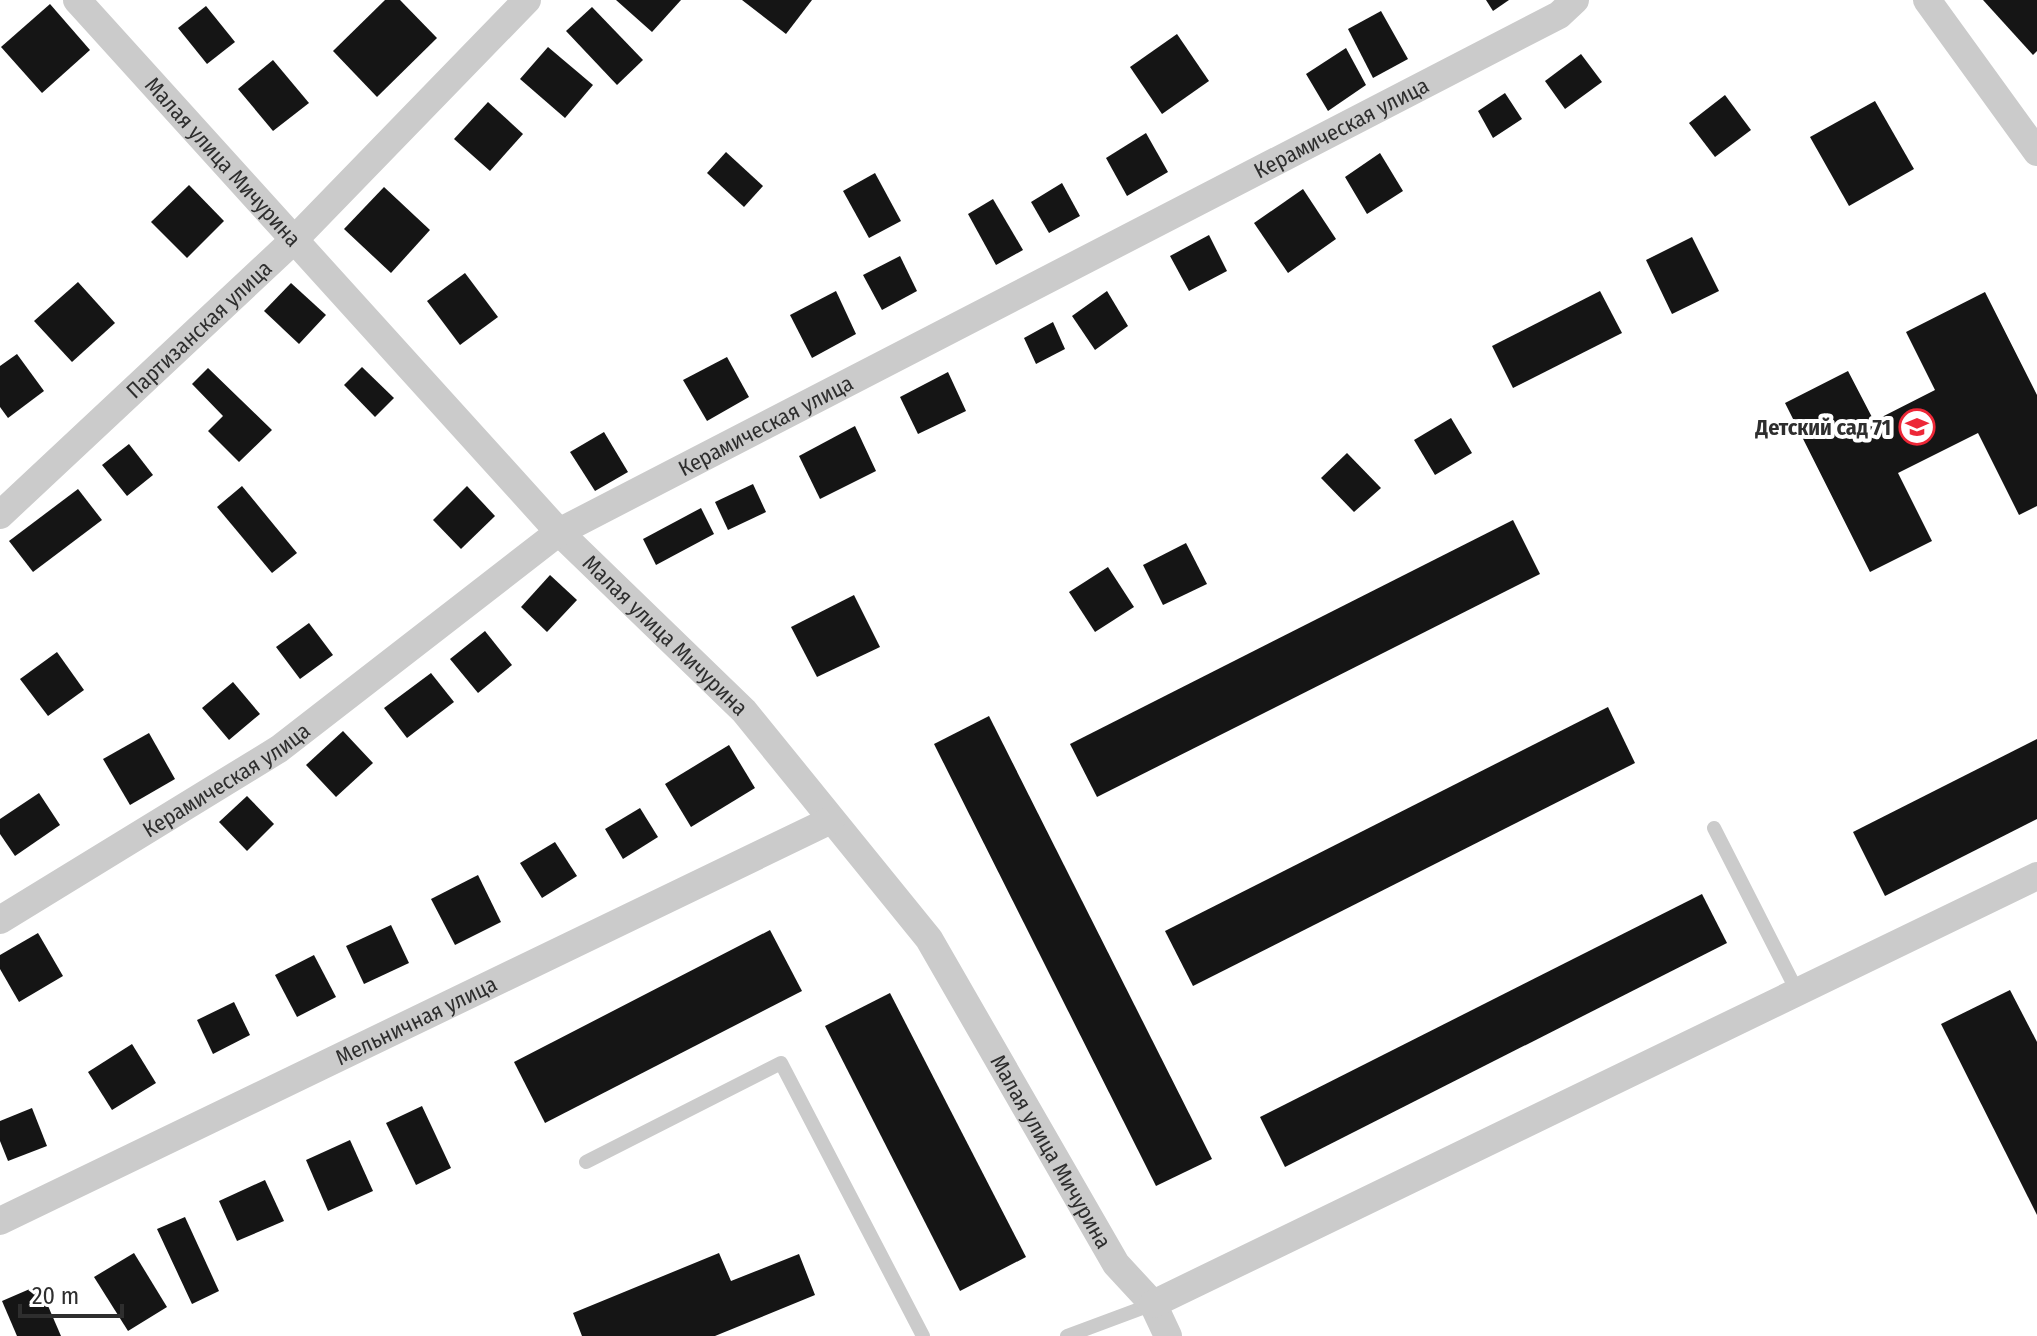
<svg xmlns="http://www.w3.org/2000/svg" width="2037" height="1336" font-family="'Fira Sans Condensed',sans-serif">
  <rect width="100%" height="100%" fill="#fff"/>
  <g fill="#151515">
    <path d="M385,0H400L437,38L377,97L333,51Z"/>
    <path d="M616,0H681L652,32Z"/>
    <path d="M742,0H812L786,34Z"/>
    <path d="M1486,0H1509L1493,11Z"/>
    <path d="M1983,0H2037V51L2033,55Z"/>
    <path d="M50,4L90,50L42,93L1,47Z"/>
    <path d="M206,6L235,42L207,64L178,28Z"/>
    <path d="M592,7L643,60L617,85L566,31Z"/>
    <path d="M1381,11L1408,59L1373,78L1348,29Z"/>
    <path d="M1177,34L1209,81L1162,114L1130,67Z"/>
    <path d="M548,47L593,85L565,118L520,79Z"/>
    <path d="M1346,48L1366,85L1328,111L1306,74Z"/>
    <path d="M1581,54L1602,82L1565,109L1545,81Z"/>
    <path d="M273,60L309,103L273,131L238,89Z"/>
    <path d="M1505,93L1522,119L1493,138L1478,111Z"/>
    <path d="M1725,95L1751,130L1715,157L1689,123Z"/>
    <path d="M1875,101L1914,169L1849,206L1810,137Z"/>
    <path d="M488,102L523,134L490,171L454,139Z"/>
    <path d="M1146,133L1168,172L1127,196L1106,158Z"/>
    <path d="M726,152L763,186L744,207L707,173Z"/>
    <path d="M1380,153L1403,191L1367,214L1345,177Z"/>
    <path d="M875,173L901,221L869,238L843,191Z"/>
    <path d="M1062,183L1080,216L1049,233L1031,202Z"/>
    <path d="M189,185L224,221L187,258L151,222Z"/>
    <path d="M384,187L430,230L391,273L344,229Z"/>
    <path d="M1303,189L1336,239L1288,273L1254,223Z"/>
    <path d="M993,199L1023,250L996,265L968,214Z"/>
    <path d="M1209,235L1227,271L1189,291L1170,256Z"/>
    <path d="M1692,237L1719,291L1672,314L1646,260Z"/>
    <path d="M900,256L917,291L882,310L863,275Z"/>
    <path d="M465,273L498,317L460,345L427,301Z"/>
    <path d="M78,282L115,323L72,362L34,321Z"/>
    <path d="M291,283L326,315L299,344L264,311Z"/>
    <path d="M836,291L856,334L812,358L790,315Z"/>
    <path d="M1107,291L1128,326L1095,350L1072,316Z"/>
    <path d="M1600,291L1622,333L1513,388L1492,346Z"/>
    <path d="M1985,292L2037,395V506L2019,515L1978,433L1898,473L1932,541L1870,572L1785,403L1848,371L1874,421L1935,390L1906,332Z"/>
    <path d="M1053,322L1065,349L1036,364L1024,338Z"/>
    <path d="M17,354L44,391L8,418L0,407V366Z"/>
    <path d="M727,357L749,397L707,421L683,380Z"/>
    <path d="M362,367L394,398L375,417L344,385Z"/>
    <path d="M208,368L272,430L239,462L208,431L223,416L192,384Z"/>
    <path d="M948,372L966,411L918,434L900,397Z"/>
    <path d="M1451,418L1472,453L1435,475L1414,440Z"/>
    <path d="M855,426L876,471L820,499L799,456Z"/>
    <path d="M604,432L628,472L595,491L570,452Z"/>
    <path d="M129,444L153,475L127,496L102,465Z"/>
    <path d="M1347,453L1381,488L1354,512L1321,478Z"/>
    <path d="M753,484L766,512L728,530L715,502Z"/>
    <path d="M242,486L297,553L272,573L217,507Z"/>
    <path d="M467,486L495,516L461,549L433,520Z"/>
    <path d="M78,489L102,520L33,572L9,541Z"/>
    <path d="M701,508L714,534L656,565L643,539Z"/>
    <path d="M1513,520L1540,574L1097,797L1070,744Z"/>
    <path d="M1186,543L1207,584L1163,605L1143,565Z"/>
    <path d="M1108,567L1134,607L1095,632L1069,592Z"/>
    <path d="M550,575L577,600L547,632L521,607Z"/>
    <path d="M854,595L880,647L817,677L791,627Z"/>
    <path d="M309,623L333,655L300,679L276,647Z"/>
    <path d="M485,631L512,665L478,693L450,659Z"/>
    <path d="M57,652L84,690L48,716L20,679Z"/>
    <path d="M431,673L454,702L407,738L384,708Z"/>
    <path d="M233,682L260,714L229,740L202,708Z"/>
    <path d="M1608,707L1635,763L1193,986L1165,931Z"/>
    <path d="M989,716L1212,1159L1156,1186L934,744Z"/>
    <path d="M343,731L373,763L336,797L306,765Z"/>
    <path d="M149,733L175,779L130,805L103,759Z"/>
    <path d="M2037,739V819L1885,896L1853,832Z"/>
    <path d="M729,745L755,788L691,827L665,784Z"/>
    <path d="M39,793L60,825L15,856L0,834V819Z"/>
    <path d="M247,796L274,824L247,851L219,822Z"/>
    <path d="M640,808L658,837L623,859L605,829Z"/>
    <path d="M555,842L577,876L542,898L520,863Z"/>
    <path d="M478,875L501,922L455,945L431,899Z"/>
    <path d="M1702,894L1727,943L1285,1167L1260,1117Z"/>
    <path d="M391,925L409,963L364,984L346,946Z"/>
    <path d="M770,930L802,991L545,1123L514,1062Z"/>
    <path d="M38,933L63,976L19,1002L0,969V955Z"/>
    <path d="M314,955L336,997L297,1017L275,975Z"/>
    <path d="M2010,990L2037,1042V1215L1941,1024Z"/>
    <path d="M890,993L1026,1257L960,1291L825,1026Z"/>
    <path d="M234,1002L250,1035L213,1054L197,1020Z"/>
    <path d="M132,1044L156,1083L112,1110L88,1072Z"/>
    <path d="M422,1106L451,1168L416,1185L386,1123Z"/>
    <path d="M32,1108L47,1146L8,1161L0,1141V1121Z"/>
    <path d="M350,1140L373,1191L328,1211L306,1160Z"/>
    <path d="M265,1180L284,1221L237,1241L219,1201Z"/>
    <path d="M185,1217L219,1291L192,1304L157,1229Z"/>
    <path d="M134,1253L167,1307L128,1331L94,1277Z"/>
    <path d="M719,1253L731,1281L799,1254L815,1295L715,1336H582L573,1313Z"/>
    <path d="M39,1285L61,1336H17L2,1301Z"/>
  </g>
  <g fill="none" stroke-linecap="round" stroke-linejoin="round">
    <g stroke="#cbcbcb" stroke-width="14">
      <path d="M1714,828L1797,991"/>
      <path d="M586,1162L781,1063L923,1336"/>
      <path d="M1067,1336L1153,1304"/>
    </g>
    <g stroke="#cbcbcb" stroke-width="28">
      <path id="s1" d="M77,0L559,532L744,711L929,939L1116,1264L1153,1304L1168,1336"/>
      <path d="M1927,0L2037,152"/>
      <path id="s2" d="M0,515L295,239L527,0"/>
      <path id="s3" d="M0,920L279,749L559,532L1559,15L1575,0"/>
      <path id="s4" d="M0,1221L831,820"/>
      <path d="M1153,1304L2037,876"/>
    </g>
  </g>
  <defs>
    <symbol id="school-ring" viewBox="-11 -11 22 22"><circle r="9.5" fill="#fff" stroke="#ed2737" stroke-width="1.5"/><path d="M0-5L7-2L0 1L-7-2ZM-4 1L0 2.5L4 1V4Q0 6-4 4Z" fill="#ed2737"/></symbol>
  </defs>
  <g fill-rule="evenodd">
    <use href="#school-ring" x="1897" y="407" width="40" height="40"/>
  </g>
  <g text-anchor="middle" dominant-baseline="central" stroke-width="8" stroke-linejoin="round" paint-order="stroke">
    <g font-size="22" fill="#2e2e2e" stroke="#fff">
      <text stroke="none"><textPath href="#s3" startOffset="1562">Керамическая улица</textPath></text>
      <text stroke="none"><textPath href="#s1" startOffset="218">Малая улица Мичурина</textPath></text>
      <text stroke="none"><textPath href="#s2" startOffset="272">Партизанская улица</textPath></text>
      <text stroke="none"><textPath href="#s3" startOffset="914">Керамическая улица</textPath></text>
      <text stroke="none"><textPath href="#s1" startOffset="866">Малая улица Мичурина</textPath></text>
      <text stroke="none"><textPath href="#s3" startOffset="266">Керамическая улица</textPath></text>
      <text stroke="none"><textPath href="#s4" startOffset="462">Мельничная улица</textPath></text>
      <text stroke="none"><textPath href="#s1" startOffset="1514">Малая улица Мичурина</textPath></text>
    </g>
    <g font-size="22" font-weight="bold" fill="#2e2e2e" stroke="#fff" text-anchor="end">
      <text x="1891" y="427">Детский сад 71</text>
    </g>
  </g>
  <path d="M20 1304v12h102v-12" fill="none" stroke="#2e2e2e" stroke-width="4"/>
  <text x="32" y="1304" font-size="24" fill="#2e2e2e" stroke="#ffffff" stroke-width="6" paint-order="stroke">20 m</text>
</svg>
